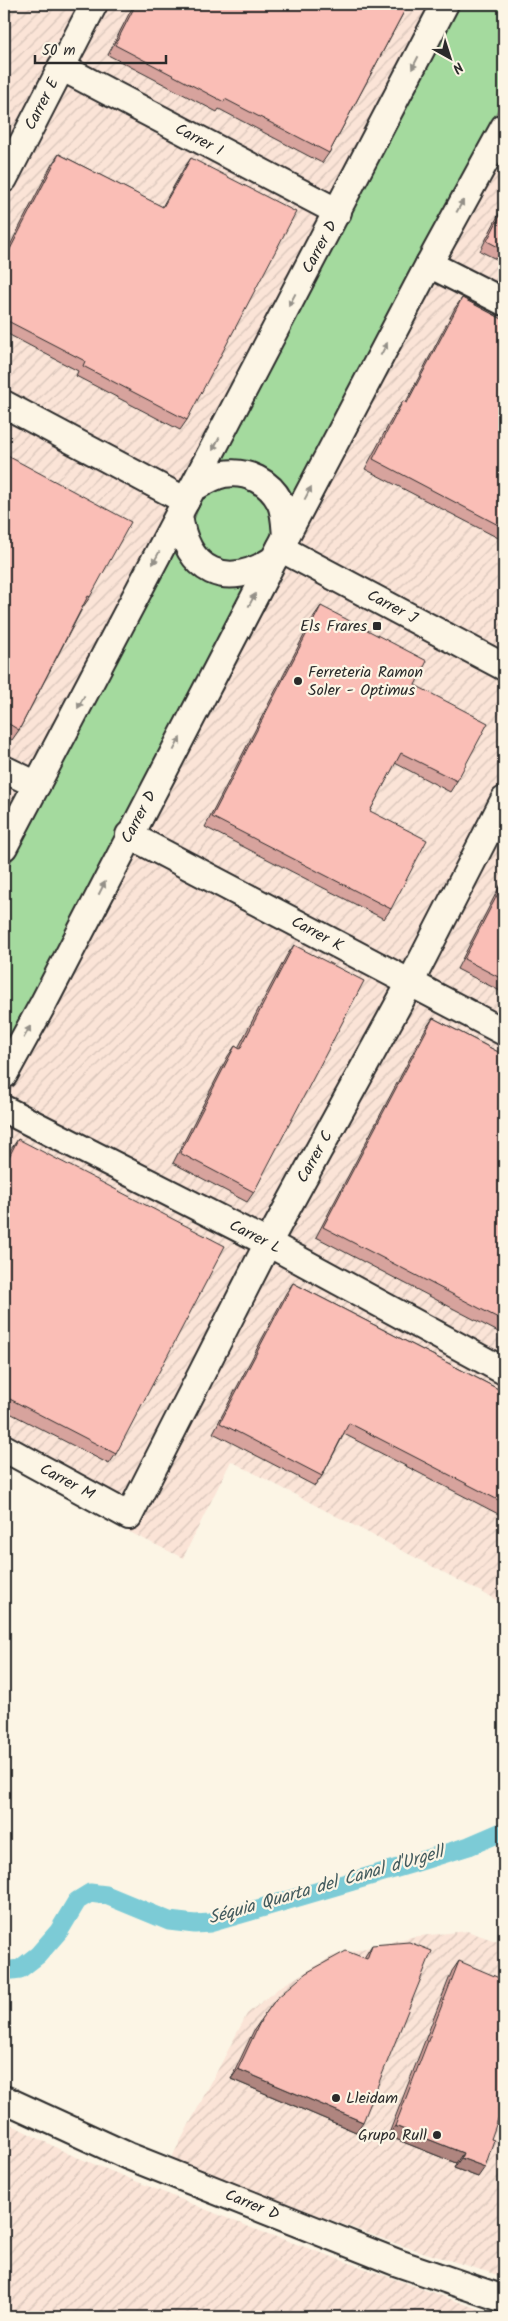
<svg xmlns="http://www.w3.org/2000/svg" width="508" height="2321" font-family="Kalam,sans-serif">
  <defs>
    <pattern id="industrial-furrows" width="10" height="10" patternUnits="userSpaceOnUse" patternTransform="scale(1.25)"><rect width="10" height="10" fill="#fbe4d7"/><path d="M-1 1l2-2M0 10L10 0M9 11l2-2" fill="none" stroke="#d7c4b9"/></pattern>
  </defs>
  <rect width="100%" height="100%" fill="#fcf5e5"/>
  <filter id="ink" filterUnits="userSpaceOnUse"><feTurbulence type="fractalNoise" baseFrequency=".02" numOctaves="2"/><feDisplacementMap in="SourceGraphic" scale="10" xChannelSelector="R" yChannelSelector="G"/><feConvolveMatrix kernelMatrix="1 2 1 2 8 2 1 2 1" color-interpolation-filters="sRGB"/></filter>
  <g filter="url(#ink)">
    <g fill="url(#industrial-furrows)">
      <path d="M4,4H504V1604L231,1461L183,1558L111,1523L102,1501L52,1490L4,1464Z"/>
      <path d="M467,1931L504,1944V2277L400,2245L170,2161L247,2014L280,1987L333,1956L411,1937Z"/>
      <path d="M4,2121L69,2154L254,2229L501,2317H4Z"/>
    </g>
    <g fill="#a4da9e" stroke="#688264">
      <path d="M460,4H504V98L293,500L222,463L221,461Z"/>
      <path d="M241,483L270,503L274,537L262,555L226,564L204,552L194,529V520L201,501L209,492L220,486Z"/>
      <path d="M176,548L247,583L4,1052V875Z"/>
    </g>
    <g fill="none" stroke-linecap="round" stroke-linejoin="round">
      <path stroke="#7bcbd6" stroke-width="19" d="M4,1971L20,1969L38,1955L59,1931L77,1901L90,1893L106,1895L169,1921L195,1924L210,1923L411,1864L469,1846L504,1831"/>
      <defs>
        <g id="minor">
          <path d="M61,67L338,212"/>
          <path d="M4,179L94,4"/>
          <path d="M429,264L504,302"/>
          <path d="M4,404L186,501"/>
          <path d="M192,489L445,4"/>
          <path d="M179,515C187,572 226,591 274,559L429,264L504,127"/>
          <path d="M280,548L504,667"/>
          <path d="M4,769L37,785"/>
          <path d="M129,835L504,1032"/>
          <path d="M4,847L192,489C202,483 213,476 224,474C247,470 270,482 280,502C285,512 285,525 286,537"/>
          <path d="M4,1075L43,1004L274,559"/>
          <path d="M4,1109L268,1243L504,1371"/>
          <path d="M4,1448L129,1516L268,1243L410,983L504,800"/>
          <path d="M4,2099L128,2156L398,2263L504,2299"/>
        </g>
      </defs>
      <use href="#minor" stroke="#2b2b2b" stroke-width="30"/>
      <use href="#minor" stroke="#fcf5e5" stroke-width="26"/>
    </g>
    <g fill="#d7a39d" stroke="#2b2b2b">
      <path d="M134,4H408L329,153L322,163L219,109L217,112L108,55Z"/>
      <path d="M59,154L162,207L184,168L191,158L187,420L180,430L76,376L78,371L4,332V257L52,164Z"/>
      <path d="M504,204V263L480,251Z"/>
      <path d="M462,298L504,320V541L365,469L396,411L403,401L406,402L455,308Z"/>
      <path d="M4,454L90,597L83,607L19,730L12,740L4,735Z"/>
      <path d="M321,606L415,685L457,781L450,792L395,763L370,811L391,909L384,919L205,827L314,616Z"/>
      <path d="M504,878V993L457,969Z"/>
      <path d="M294,945L254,1192L247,1202L173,1163L228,1056L235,1046L238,1048L287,955Z"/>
      <path d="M433,1018L504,1055V1335L316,1237L426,1028Z"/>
      <path d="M18,1139L116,1454L109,1464L4,1410V1164L11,1149Z"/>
      <path d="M293,1283L504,1392V1517L344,1434L322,1476L315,1486L213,1433L286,1293Z"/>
      <path d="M372,1945L356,2132L231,2079L254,2030L276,1999L364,1958Z"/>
      <path d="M459,1961L491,2139L478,2177L454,2168L456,2163L388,2136L452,1971Z"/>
    </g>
    <g fill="#af857f" stroke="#2b2b2b">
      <path d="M238,2069L363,2122L356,2132L231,2079Z"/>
      <path d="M395,2126L463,2153L456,2163L388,2136Z"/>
      <path d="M461,2158L485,2167L478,2177L454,2168Z"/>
    </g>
    <g fill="#fabeb6" stroke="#2b2b2b">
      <path d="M136,4H408L329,153L225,99L224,102L115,45Z"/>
      <path d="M59,154L163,207L191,158L296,212L187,420L83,366L85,361L4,319V261Z"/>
      <path d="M504,208V250L487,241Z"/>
      <path d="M462,298L504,320V528L373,459L403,401L407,403Z"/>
      <path d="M4,454L131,522L90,597L88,596L19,730L4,721Z"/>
      <path d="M321,606L427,661L415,685L488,723L457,781L401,753L370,811L427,840L391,909L212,817Z"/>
      <path d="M504,882V980L464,959Z"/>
      <path d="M294,945L364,981L254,1192L180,1153L235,1046L240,1049Z"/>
      <path d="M433,1018L504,1055V1321L323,1227Z"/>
      <path d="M18,1139L225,1246L116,1454L4,1396V1167Z"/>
      <path d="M293,1283L504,1392V1503L349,1423L322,1476L220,1423Z"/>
      <path d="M409,1942L432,1951L363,2122L238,2069L261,2020L276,1999L306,1973L346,1951L367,1959L372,1945Z"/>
      <path d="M459,1961L504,1980V2102L491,2139L494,2140L485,2167L461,2158L463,2153L395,2126Z"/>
    </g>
    <defs><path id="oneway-solid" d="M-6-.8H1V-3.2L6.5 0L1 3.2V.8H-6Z" transform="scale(1.25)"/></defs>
    <g fill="#949088">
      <use href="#oneway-solid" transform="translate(415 63) rotate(117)"/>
      <use href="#oneway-solid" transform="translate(460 206) rotate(-61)"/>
      <use href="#oneway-solid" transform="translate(292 300) rotate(118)"/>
      <use href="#oneway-solid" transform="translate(384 349) rotate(-62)"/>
      <use href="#oneway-solid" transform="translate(216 444) rotate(118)"/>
      <use href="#oneway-solid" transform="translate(308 493) rotate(-62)"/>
      <use href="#oneway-solid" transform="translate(156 558) rotate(118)"/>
      <use href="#oneway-solid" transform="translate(252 600) rotate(-62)"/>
      <use href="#oneway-solid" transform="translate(81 702) rotate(118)"/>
      <use href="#oneway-solid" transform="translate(177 744) rotate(-62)"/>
      <use href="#oneway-solid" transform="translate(102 888) rotate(-63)"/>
      <use href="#oneway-solid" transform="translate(27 1032) rotate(-61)"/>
    </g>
  </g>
  <g fill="#2b2b2b" stroke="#fcf5e5" stroke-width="2">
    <rect x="372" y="621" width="10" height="10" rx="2.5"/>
    <circle cx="298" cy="681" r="5"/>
    <circle cx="336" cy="2098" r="5"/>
    <circle cx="437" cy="2135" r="5"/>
  </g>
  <g text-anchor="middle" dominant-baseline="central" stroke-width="4.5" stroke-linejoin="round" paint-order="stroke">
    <g font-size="16" fill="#2b2b2b" stroke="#fcf5e5">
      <text transform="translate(42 104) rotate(-63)">Carrer E</text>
      <text transform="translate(199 140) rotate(28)">Carrer I</text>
      <text transform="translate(320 247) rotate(-62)">Carrer D</text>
      <text transform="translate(392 607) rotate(28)">Carrer J</text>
      <text transform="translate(139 817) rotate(-62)">Carrer D</text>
      <text transform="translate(317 934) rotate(28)">Carrer K</text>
      <text transform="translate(315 1157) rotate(-61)">Carrer C</text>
      <text transform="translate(255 1237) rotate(27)">Carrer L</text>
      <text transform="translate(67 1482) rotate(28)">Carrer M</text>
      <text transform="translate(252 2205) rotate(22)">Carrer D</text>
    </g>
    <g font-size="16" fill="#2b2b2b" stroke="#fcf5e5" text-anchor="end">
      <text x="367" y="626">Els Frares</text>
      <text x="308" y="672" text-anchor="start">Ferreteria Ramon<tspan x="308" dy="18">Soler - Optimus</tspan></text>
      <text x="346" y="2098" text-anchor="start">Lleidam</text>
      <text x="427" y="2135">Grupo Rull</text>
    </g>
    <g font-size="18" font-style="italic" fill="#435b5e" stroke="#fcf5e5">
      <text transform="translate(326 1886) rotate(-16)">Séquia Quarta del Canal d'Urgell</text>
    </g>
  </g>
  <rect width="508" height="2321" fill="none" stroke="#fcf5e5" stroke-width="20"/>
  <rect x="10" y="10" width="488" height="2301" fill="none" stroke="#2b2b2b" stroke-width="2" filter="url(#ink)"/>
  <g transform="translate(450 58) rotate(141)" stroke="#fcf5e5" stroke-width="4" paint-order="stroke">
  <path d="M0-4L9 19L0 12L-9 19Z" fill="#2b2b2b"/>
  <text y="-8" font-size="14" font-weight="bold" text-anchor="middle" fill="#2b2b2b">N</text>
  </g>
  <path d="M35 55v8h131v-8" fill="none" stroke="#2b2b2b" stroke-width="2.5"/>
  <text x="42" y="55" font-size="15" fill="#2b2b2b" stroke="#fcf5e5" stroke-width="4" paint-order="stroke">50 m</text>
</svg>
